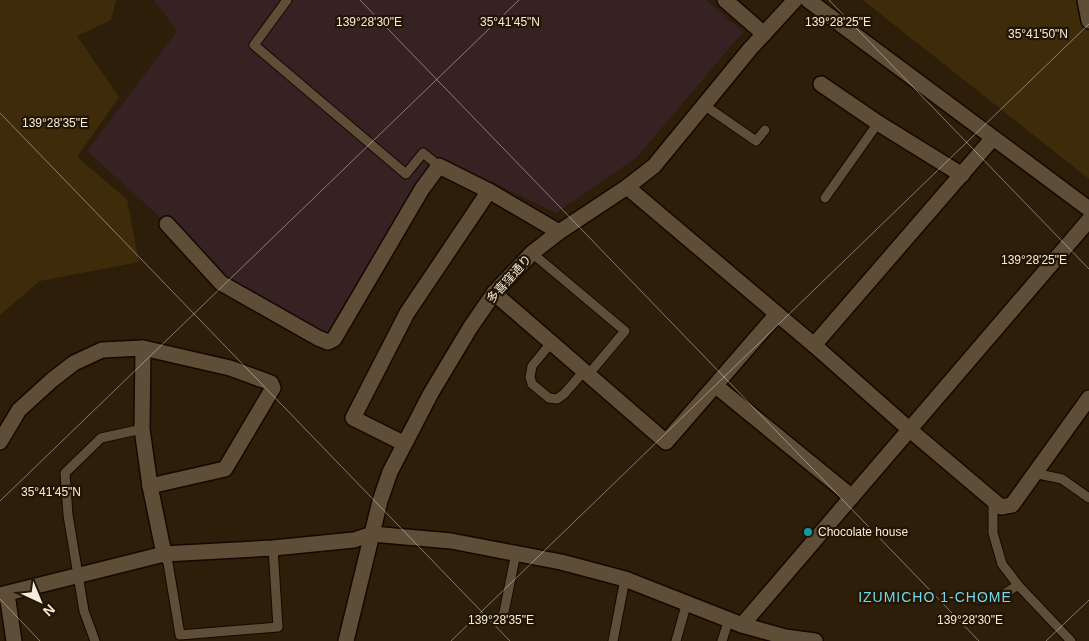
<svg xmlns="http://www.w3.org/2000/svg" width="1089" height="641" font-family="Helvetica,'Noto Sans JP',sans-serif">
  <rect width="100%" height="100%" fill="#2c1e08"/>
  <path fill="#362223" d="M154,0H706L743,32L637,157L556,213L440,157L327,334L226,277L87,151L177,31Z"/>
  <g fill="#3e2b0a">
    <path d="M0,0H116L111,20L77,36L119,97L77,157L127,199L139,262L40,281L0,315Z"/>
    <path d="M864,0H1089V179L864,1Z"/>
  </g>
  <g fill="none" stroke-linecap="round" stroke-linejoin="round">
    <defs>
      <g id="lane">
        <path d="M287,0L254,45L406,174L423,153L439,166"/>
        <path d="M704,105L756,141L765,130"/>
        <path d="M825,198L878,123"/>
        <path d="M532,253L625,331L588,375"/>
        <path d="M551,343L532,366L530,377L532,384L549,398L557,399L564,394L584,371"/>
        <path d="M1034,473L1062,479L1089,498"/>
        <path d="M993,500V533L1002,564L1018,585L1071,641"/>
        <path d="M164,554L168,563L180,635L278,627L273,548"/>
        <path d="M977,599C994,600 1004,595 1018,585"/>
        <path d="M503,617L516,553"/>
        <path d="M95,641L84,611L68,515L65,473L101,438L142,429"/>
        <path d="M613,641L625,579"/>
        <path d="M676,641L687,602"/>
        <path d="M722,641L729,619"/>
      </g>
      <g id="street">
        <path d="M725,0L764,34"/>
        <path d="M1085,0L1089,21"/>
        <path d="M821,84L878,123L962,175"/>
        <path d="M627,187L814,345L910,430L1001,507L1012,505L1089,398"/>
        <path d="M167,224L221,283L318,338L328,342L334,339L422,189L439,166L489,191L559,232"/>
        <path d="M494,293L666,442L777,314"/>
        <path d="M814,345L993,138"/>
        <path d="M143,348L142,429L150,486L164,554"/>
        <path d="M716,386L852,497"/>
        <path d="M0,442L19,410L52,380L74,363L102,350L143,348L230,368L271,383L273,388L225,469L150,486"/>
        <path d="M403,443L353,418L407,313L489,191"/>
        <path d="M7,594L14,641"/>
        <path d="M0,595L164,554L273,548L354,540L372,534L451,541L561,562L625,579L742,625L785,637L815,641"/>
        <path d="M742,625L1089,220"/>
      </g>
      <g id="secondary">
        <path d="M808,0L1089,209"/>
        <path d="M346,641L380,501L390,472L431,393L470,328L494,293L532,253L559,232L627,187L654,166L750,49L795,0"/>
      </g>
    </defs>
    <use href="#lane" stroke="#140800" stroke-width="11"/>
    <use href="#street" stroke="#140800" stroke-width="18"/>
    <use href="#secondary" stroke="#140800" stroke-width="18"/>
    <use href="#lane" stroke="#5e4e38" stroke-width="9"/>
    <use href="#street" stroke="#5e4e38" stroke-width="15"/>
    <use href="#secondary" stroke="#5e4e38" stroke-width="15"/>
  </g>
  <path fill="none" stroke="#f5ecdf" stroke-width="1" stroke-opacity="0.45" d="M360,0L979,641M829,0L1089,269M0,113L510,641M0,501L519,0M0,599L40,641M451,641L1089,24M1046,641L1089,600"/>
  <circle fill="#0f9aa8" stroke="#221501" stroke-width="2" cx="808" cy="532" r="5"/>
  <g text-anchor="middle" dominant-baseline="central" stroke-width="4.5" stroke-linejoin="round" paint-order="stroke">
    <g font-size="12" fill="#f5ecdf" stroke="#221501">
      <text transform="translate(509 279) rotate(-48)">多喜窪通り</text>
    </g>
    <g font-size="12" fill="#f5ecdf" stroke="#221501" text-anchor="start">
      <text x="818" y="532">Chocolate house</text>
    </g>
    <g font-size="14" letter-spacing="1" fill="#74d8f1" stroke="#221501">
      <text x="935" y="597">IZUMICHO 1-CHOME</text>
    </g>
  </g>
  <g font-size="12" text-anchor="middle" fill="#f5ecdf" stroke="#221501" stroke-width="4.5" stroke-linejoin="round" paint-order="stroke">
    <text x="510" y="26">35°41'45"N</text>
    <text x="369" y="26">139°28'30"E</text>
    <text x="838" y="26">139°28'25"E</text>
    <text x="1038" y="38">35°41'50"N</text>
    <text x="55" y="127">139°28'35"E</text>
    <text x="1034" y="264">139°28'25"E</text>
    <text x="51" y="496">35°41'45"N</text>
    <text x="501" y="624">139°28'35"E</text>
    <text x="970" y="624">139°28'30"E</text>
  </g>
  <g transform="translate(40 601) rotate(136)" stroke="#221501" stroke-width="4" paint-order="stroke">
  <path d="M0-4L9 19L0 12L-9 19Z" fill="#f5ecdf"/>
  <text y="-8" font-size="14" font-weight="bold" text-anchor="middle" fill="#f5ecdf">N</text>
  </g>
</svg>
